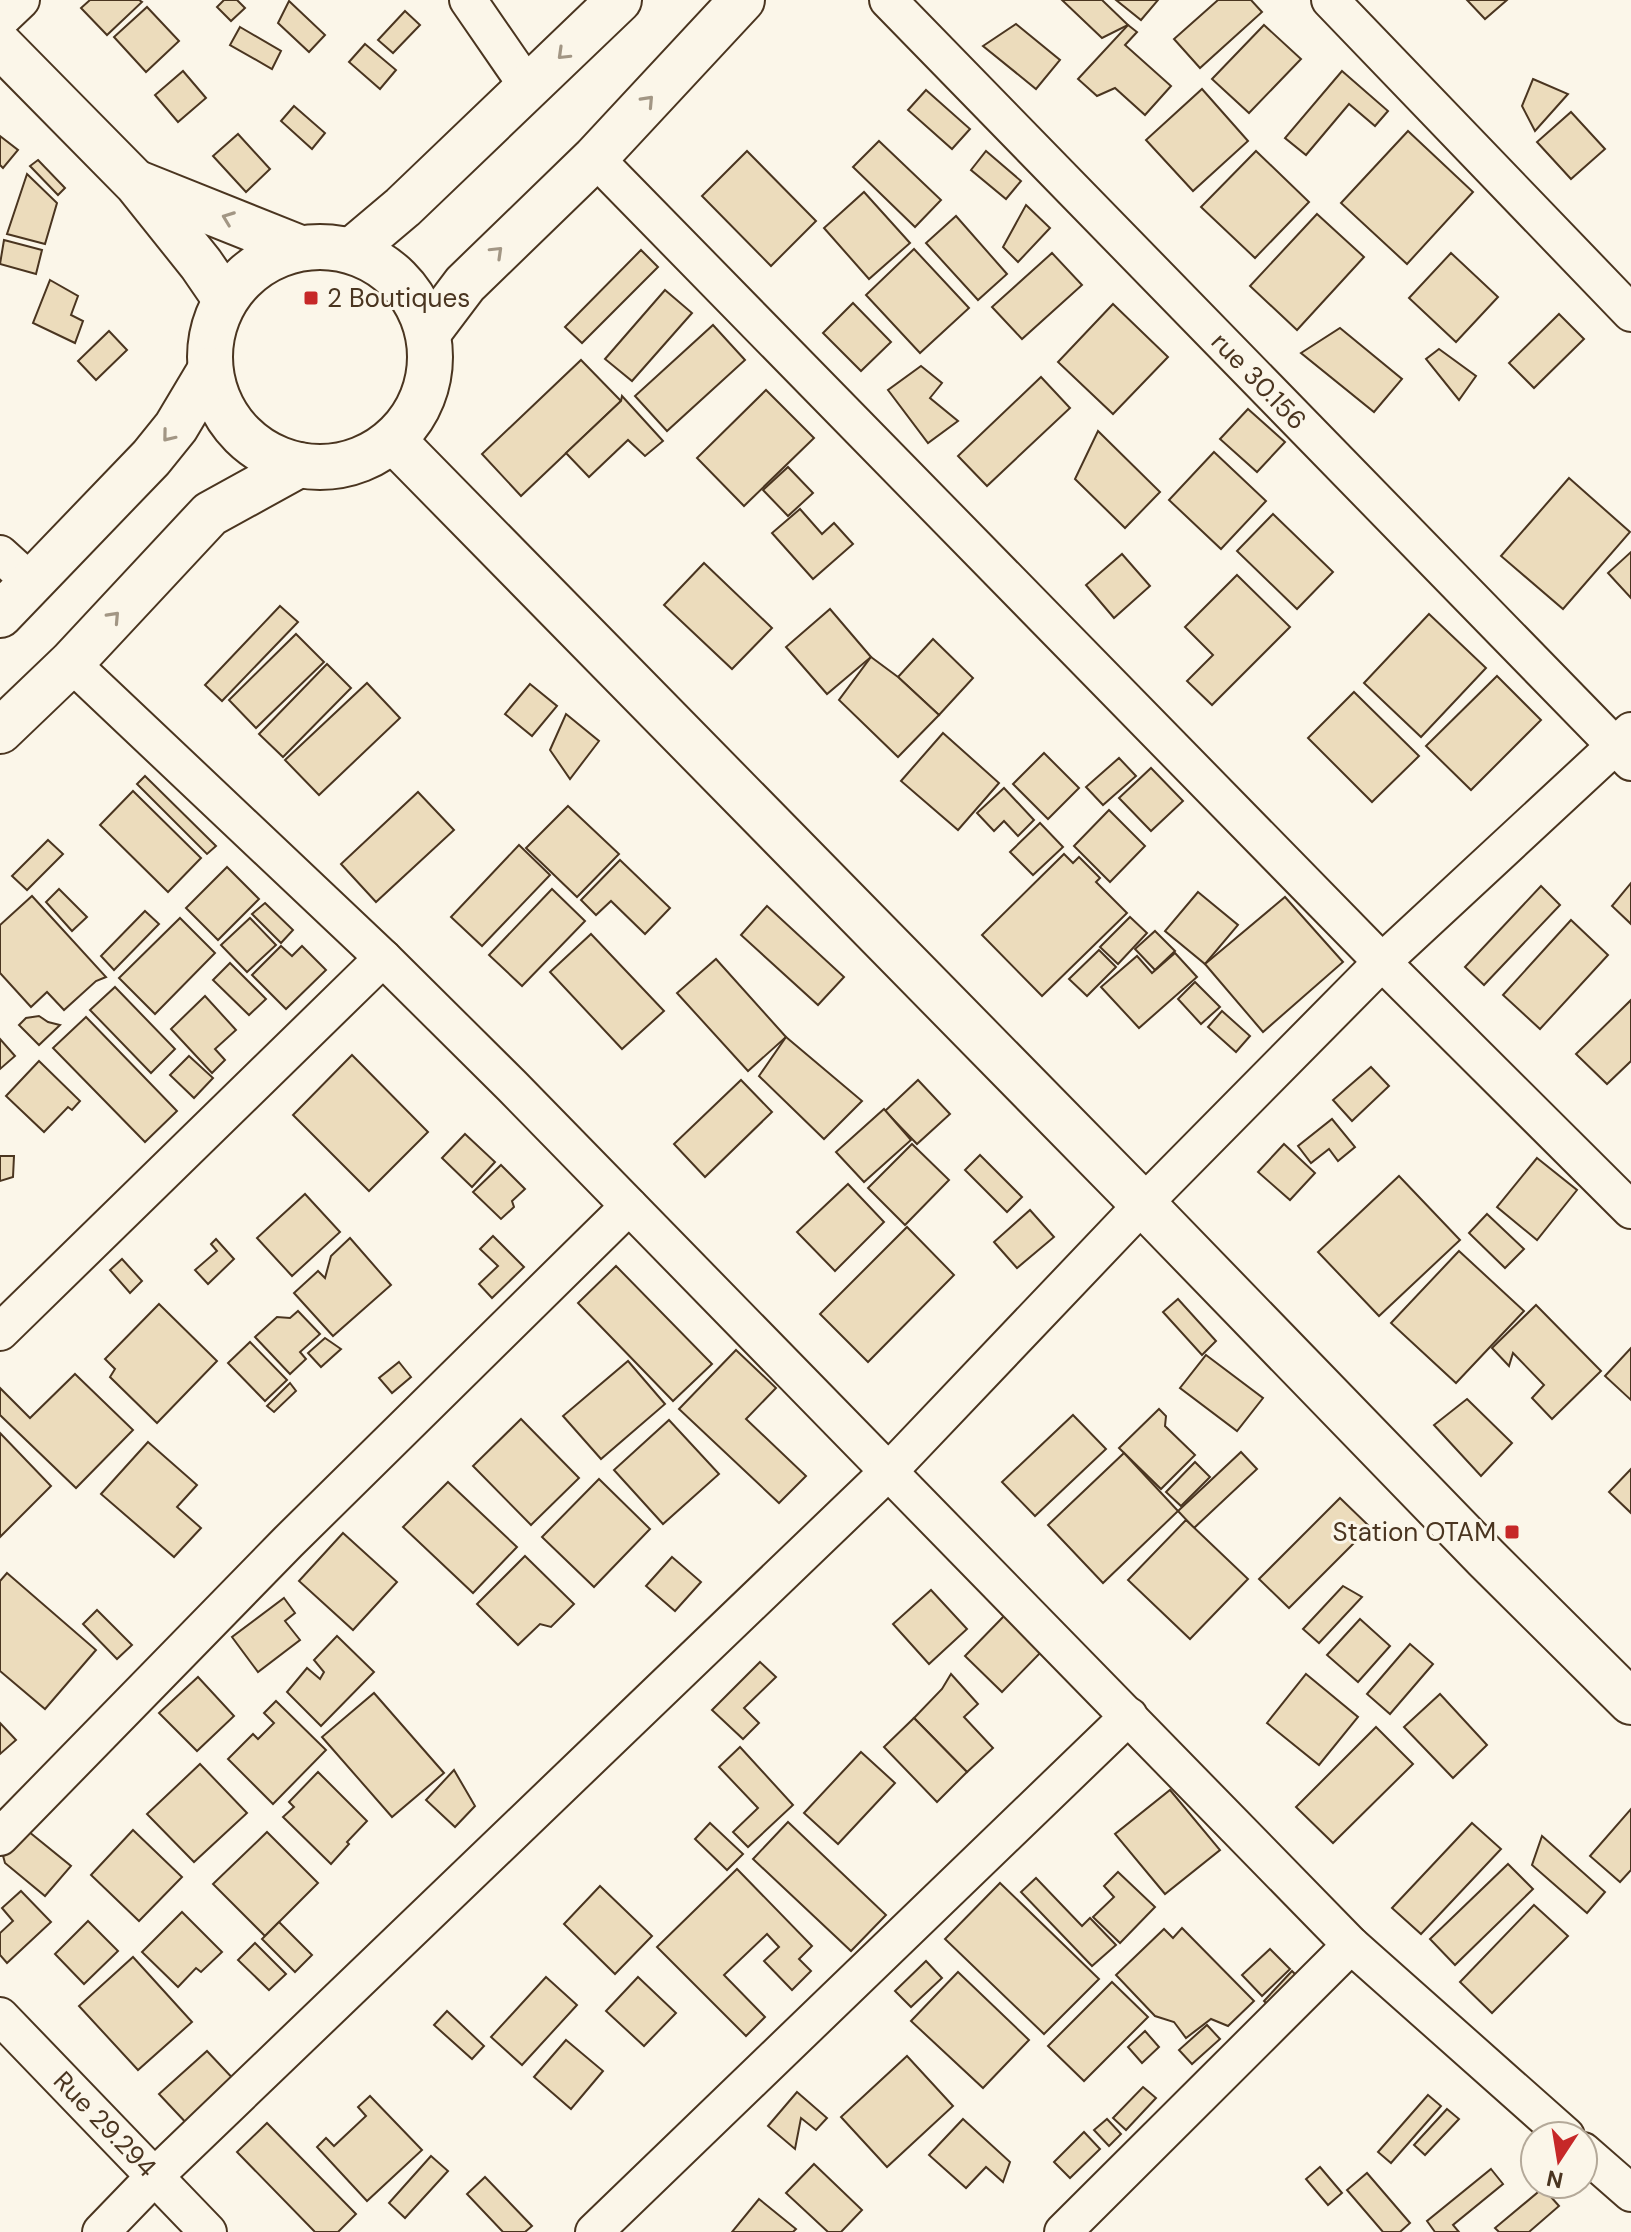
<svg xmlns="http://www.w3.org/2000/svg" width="1631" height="2232" font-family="'DM Sans',sans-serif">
  <rect width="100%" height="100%" fill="#fbf6e9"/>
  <g fill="#ecdcbc" stroke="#4a3520" stroke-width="2">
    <path d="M90,0H139L142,2L107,35L81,8Z"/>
    <path d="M224,0H237L245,8L231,21L217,7Z"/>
    <path d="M1062,0H1102L1128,25L1102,38Z"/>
    <path d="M1116,0H1158L1141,20Z"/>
    <path d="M1218,0H1251L1262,12L1200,68L1174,39Z"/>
    <path d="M1467,0H1507L1485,19Z"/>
    <path d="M289,1L325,35L309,52L278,23Z"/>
    <path d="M147,7L179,41L146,72L114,37Z"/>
    <path d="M405,11L420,25L393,53L378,40Z"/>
    <path d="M1016,24L1060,60L1036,89L983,46Z"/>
    <path d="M1128,25L1137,32L1125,45L1171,86L1145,115L1115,88L1097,96L1078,79Z"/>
    <path d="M1264,25L1301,59L1249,113L1212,79Z"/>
    <path d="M240,27L281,51L272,69L230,45Z"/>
    <path d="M365,44L396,70L380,89L349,62Z"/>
    <path d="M183,71L206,98L178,122L155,95Z"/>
    <path d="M1342,71L1388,111L1375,126L1349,104L1306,155L1285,138Z"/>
    <path d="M1533,79L1568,94L1535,131L1522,106Z"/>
    <path d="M1202,89L1248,141L1193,191L1146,140Z"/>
    <path d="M926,90L970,129L952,149L908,110Z"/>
    <path d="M294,106L325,133L312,149L281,121Z"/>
    <path d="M1571,112L1605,149L1571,179L1537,142Z"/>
    <path d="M1408,131L1473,192L1407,264L1341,203Z"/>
    <path d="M238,134L270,169L246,192L213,156Z"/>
    <path d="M0,136L18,150L3,168L0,165Z"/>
    <path d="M879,141L941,200L915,227L853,167Z"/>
    <path d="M747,151L816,221L771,266L702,196Z"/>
    <path d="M986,151L1021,181L1006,199L971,170Z"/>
    <path d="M1256,151L1309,202L1255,258L1201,207Z"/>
    <path d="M38,160L65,188L58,195L30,166Z"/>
    <path d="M27,174L57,203L45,244L7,234Z"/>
    <path d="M864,192L910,243L869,279L824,228Z"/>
    <path d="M1026,205L1050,228L1018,262L1003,247Z"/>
    <path d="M1317,214L1364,257L1297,330L1250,286Z"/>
    <path d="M956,216L1007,274L978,300L926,243Z"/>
    <path d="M4,240L42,250L36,274L0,264Z"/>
    <path d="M914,249L969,308L920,353L866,295Z"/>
    <path d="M641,250L658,267L582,343L565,327Z"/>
    <path d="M1052,253L1082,285L1022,339L992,307Z"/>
    <path d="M1451,253L1498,297L1456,342L1409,298Z"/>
    <path d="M50,280L78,296L71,315L83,321L75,343L33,323Z"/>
    <path d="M665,290L692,313L632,381L605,359Z"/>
    <path d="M853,303L891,342L861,371L823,333Z"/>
    <path d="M1113,304L1168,357L1113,414L1058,362Z"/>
    <path d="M1559,314L1584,339L1534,388L1509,363Z"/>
    <path d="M713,325L745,360L667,431L635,396Z"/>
    <path d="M1340,328L1402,379L1374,412L1301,353Z"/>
    <path d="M109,331L127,350L96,380L78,361Z"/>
    <path d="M1439,349L1476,376L1459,400L1426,359Z"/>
    <path d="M581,360L621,401L521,496L482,454Z"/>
    <path d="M921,366L942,383L930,398L958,421L928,443L888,390Z"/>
    <path d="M1041,377L1070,408L987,486L958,456Z"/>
    <path d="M766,390L814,438L744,506L697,458Z"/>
    <path d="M622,396L663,441L645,456L628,440L589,477L566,453L621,401Z"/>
    <path d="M1248,409L1285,442L1257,472L1220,439Z"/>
    <path d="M1098,431L1160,492L1125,528L1075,479Z"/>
    <path d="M1214,452L1266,501L1221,549L1169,500Z"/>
    <path d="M788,467L813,493L788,516L763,490Z"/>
    <path d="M1569,478L1630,532L1563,609L1501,556Z"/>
    <path d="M800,509L822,534L834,523L853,544L813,579L772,533Z"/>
    <path d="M1273,514L1333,572L1297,609L1237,551Z"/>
    <path d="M1631,552V598L1608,573Z"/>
    <path d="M1122,554L1150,586L1114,618L1086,585Z"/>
    <path d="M704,563L772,628L732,669L664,605Z"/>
    <path d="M1237,575L1290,627L1212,705L1187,681L1213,655L1185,627Z"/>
    <path d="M280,606L298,622L222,701L205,685Z"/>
    <path d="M830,609L871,657L827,694L786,647Z"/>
    <path d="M1429,614L1486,668L1421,737L1364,683Z"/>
    <path d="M296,634L324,662L256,728L229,700Z"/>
    <path d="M933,639L973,678L939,715L898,677Z"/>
    <path d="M871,657L898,677L939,715L898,757L839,700Z"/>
    <path d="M327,664L351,688L283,757L259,734Z"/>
    <path d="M1497,676L1541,720L1471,790L1426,746Z"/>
    <path d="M367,683L400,718L319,795L285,760Z"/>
    <path d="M530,684L557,706L532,736L505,714Z"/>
    <path d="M1354,692L1419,756L1372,802L1308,738Z"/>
    <path d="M566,714L599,741L570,779L550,750Z"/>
    <path d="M943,733L999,783L958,830L901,781Z"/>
    <path d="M1044,753L1079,788L1048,819L1013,784Z"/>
    <path d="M1119,758L1136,776L1103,805L1086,787Z"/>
    <path d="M1151,768L1183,801L1151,831L1119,798Z"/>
    <path d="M145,776L216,846L207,854L137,784Z"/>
    <path d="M1004,788L1034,820L1018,836L1004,821L994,831L977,813Z"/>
    <path d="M133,791L201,858L168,892L100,825Z"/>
    <path d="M418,792L454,830L376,902L341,864Z"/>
    <path d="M568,806L619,854L577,897L526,848Z"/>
    <path d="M1109,810L1145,846L1110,882L1074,846Z"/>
    <path d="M1040,823L1063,847L1033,875L1010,852Z"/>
    <path d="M48,840L63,854L27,890L12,876Z"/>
    <path d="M519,845L550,875L482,946L451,917Z"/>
    <path d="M1064,854L1073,863L1079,857L1100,878L1096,882L1127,913L1042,996L982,935Z"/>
    <path d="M620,860L670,908L645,934L611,901L596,915L581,900Z"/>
    <path d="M227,867L259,899L218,940L186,908Z"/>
    <path d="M1631,883V924L1612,906Z"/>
    <path d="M1541,886L1560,905L1484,985L1465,967Z"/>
    <path d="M59,889L87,917L72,931L46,902Z"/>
    <path d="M552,889L585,921L522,986L489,955Z"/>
    <path d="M1198,892L1238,925L1205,964L1165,931Z"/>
    <path d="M32,896L106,977L96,981L64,1010L47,992L31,1007L0,973V925Z"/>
    <path d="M1285,897L1343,962L1263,1032L1205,964Z"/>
    <path d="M265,903L293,930L281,943L252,914Z"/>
    <path d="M767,906L844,977L818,1005L741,935Z"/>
    <path d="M145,911L159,924L114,970L101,956Z"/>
    <path d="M1130,917L1147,933L1118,964L1100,947Z"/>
    <path d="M180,918L215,953L155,1014L119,978Z"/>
    <path d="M250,918L276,945L247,972L221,945Z"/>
    <path d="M1571,920L1608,955L1540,1029L1503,995Z"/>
    <path d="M1155,931L1175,951L1155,970L1135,949Z"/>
    <path d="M591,934L664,1011L622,1049L550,972Z"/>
    <path d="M281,946L292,956L302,946L326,970L286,1009L252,975Z"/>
    <path d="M1099,950L1116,967L1087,996L1069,979Z"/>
    <path d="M1175,953L1197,977L1139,1028L1101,987L1137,956L1152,973Z"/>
    <path d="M716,959L786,1037L748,1071L677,993Z"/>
    <path d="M230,963L266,999L249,1015L213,980Z"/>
    <path d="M1195,982L1220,1007L1201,1024L1178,999Z"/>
    <path d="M115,987L175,1049L151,1073L90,1010Z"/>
    <path d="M205,996L236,1030L215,1049L225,1060L212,1073L171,1029Z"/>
    <path d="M1631,1000V1061L1607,1084L1576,1054Z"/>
    <path d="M1222,1011L1250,1036L1236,1052L1208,1027Z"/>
    <path d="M39,1016L48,1022L60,1025L39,1045L19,1025L26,1018Z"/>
    <path d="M86,1017L177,1111L145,1142L53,1048Z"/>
    <path d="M786,1037L862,1101L824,1139L759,1076Z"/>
    <path d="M0,1039L15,1056L0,1069Z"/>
    <path d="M352,1055L428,1132L369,1191L293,1115Z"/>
    <path d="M189,1056L213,1078L194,1098L170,1075Z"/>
    <path d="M39,1061L80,1101L72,1110L68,1107L44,1132L6,1096Z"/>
    <path d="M1371,1067L1389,1086L1352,1121L1333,1100Z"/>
    <path d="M741,1080L772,1112L705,1177L674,1144Z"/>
    <path d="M918,1080L950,1114L917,1144L885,1111Z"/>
    <path d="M884,1109L911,1140L864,1182L836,1152Z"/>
    <path d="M1332,1119L1355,1147L1338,1161L1329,1149L1311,1163L1298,1146Z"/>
    <path d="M465,1134L495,1162L472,1187L442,1158Z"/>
    <path d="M912,1144L949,1180L905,1225L868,1188Z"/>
    <path d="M1284,1144L1315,1173L1290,1200L1258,1172Z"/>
    <path d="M980,1155L1022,1197L1007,1212L965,1170Z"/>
    <path d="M0,1156H14L13,1177L0,1181Z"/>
    <path d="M1537,1158L1577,1190L1537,1240L1497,1207Z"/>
    <path d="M501,1165L525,1189L512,1201L514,1207L501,1219L473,1192Z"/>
    <path d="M1399,1176L1460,1240L1379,1316L1318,1252Z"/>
    <path d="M848,1184L884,1222L835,1271L797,1232Z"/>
    <path d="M305,1194L340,1232L292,1276L257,1238Z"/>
    <path d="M1030,1210L1054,1237L1017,1268L994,1242Z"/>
    <path d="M1487,1214L1524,1249L1505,1268L1469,1233Z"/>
    <path d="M907,1227L954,1275L868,1362L820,1314Z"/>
    <path d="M493,1236L524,1267L492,1298L479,1284L498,1266L480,1249Z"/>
    <path d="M350,1238L391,1285L333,1336L294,1293L318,1271L325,1278L331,1256Z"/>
    <path d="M216,1239L234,1259L208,1284L195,1270L217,1251L211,1244Z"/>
    <path d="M1459,1251L1524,1311L1456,1383L1391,1323Z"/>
    <path d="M122,1259L142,1281L130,1293L110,1270Z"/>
    <path d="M616,1266L712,1364L673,1401L578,1303Z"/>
    <path d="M1178,1299L1216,1341L1202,1355L1163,1312Z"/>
    <path d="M159,1304L217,1361L157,1423L110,1377L115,1369L105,1359Z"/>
    <path d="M1536,1305L1601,1371L1552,1419L1532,1398L1544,1385L1513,1353L1509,1366L1492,1348Z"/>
    <path d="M298,1311L320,1334L300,1352L306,1359L290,1374L255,1337L277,1317L290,1318Z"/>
    <path d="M325,1338L341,1349L321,1367L308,1353Z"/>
    <path d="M250,1342L287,1380L265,1401L228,1363Z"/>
    <path d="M1631,1348V1400L1605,1376Z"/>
    <path d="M736,1350L776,1388L746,1419L806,1476L779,1503L679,1409Z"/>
    <path d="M1206,1355L1263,1398L1237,1431L1180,1388Z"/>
    <path d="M628,1361L665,1404L601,1459L563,1416Z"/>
    <path d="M399,1362L411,1377L392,1393L379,1378Z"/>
    <path d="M75,1374L133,1430L76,1488L0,1415V1388L30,1418Z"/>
    <path d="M290,1383L296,1391L274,1412L267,1406Z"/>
    <path d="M1467,1399L1512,1443L1481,1476L1434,1425Z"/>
    <path d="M1159,1409L1166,1416L1165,1426L1195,1455L1161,1489L1119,1448Z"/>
    <path d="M1073,1415L1106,1449L1035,1516L1002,1482Z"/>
    <path d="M521,1419L579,1478L531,1525L473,1466Z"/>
    <path d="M669,1420L719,1474L663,1524L614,1470Z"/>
    <path d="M0,1433L51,1486L0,1537Z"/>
    <path d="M148,1442L197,1485L177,1507L201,1528L174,1557L101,1494Z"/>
    <path d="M1241,1452L1257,1469L1194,1528L1178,1511Z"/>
    <path d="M1124,1453L1178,1511L1103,1583L1048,1525Z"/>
    <path d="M1195,1462L1210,1477L1181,1506L1166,1492Z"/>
    <path d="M1631,1469V1513L1609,1492Z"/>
    <path d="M599,1479L650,1529L594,1587L542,1537Z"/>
    <path d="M448,1482L517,1547L473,1593L403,1527Z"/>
    <path d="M1340,1498L1370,1527L1289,1608L1259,1579Z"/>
    <path d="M1186,1520L1248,1579L1190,1639L1128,1580Z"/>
    <path d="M343,1533L397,1582L353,1630L299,1581Z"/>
    <path d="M525,1556L574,1604L551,1627L540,1624L518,1645L477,1604Z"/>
    <path d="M672,1557L701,1582L675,1611L646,1586Z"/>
    <path d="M7,1573L96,1650L45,1709L0,1671V1581Z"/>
    <path d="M1343,1586L1362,1597L1319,1643L1303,1629Z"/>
    <path d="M931,1590L967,1629L929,1664L893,1624Z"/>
    <path d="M284,1598L295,1613L285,1621L300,1640L258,1672L232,1637Z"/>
    <path d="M97,1610L132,1645L117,1659L83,1624Z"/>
    <path d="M1006,1614L1043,1650L1002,1692L965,1656Z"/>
    <path d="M1360,1619L1390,1646L1358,1682L1327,1655Z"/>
    <path d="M337,1636L374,1672L321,1726L287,1692L307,1668L320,1679L324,1672L314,1660Z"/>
    <path d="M1410,1644L1433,1664L1390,1714L1367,1694Z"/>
    <path d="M760,1662L776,1677L744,1708L759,1723L743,1739L712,1710Z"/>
    <path d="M951,1674L978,1704L964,1717L993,1748L967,1772L914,1718L942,1689Z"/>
    <path d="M1306,1674L1358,1717L1319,1765L1267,1723Z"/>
    <path d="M198,1677L234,1716L197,1751L159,1713Z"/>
    <path d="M374,1693L444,1773L392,1817L322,1737Z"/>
    <path d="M1440,1694L1487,1745L1453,1778L1404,1727Z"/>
    <path d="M276,1701L326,1750L273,1804L228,1759L253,1734L258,1739L274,1723L264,1713Z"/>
    <path d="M914,1718L967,1772L937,1802L884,1747Z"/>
    <path d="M0,1723L16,1740L0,1754Z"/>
    <path d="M1376,1727L1413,1764L1333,1843L1296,1807Z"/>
    <path d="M740,1747L793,1805L748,1847L733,1832L758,1808L719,1767Z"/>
    <path d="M861,1752L895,1783L838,1844L804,1813Z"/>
    <path d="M200,1764L247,1813L194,1862L147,1814Z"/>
    <path d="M454,1770L475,1806L455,1827L426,1800Z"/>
    <path d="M318,1772L367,1821L347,1842L349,1844L331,1864L283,1817L294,1807L289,1802Z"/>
    <path d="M1170,1790L1220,1850L1165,1894L1115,1834Z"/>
    <path d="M1631,1809V1870L1620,1882L1590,1856Z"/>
    <path d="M788,1822L886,1915L851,1951L753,1859Z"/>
    <path d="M710,1823L743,1854L727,1870L695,1839Z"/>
    <path d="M1472,1823L1501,1849L1421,1934L1392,1908Z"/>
    <path d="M23,1827L71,1866L45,1896L5,1863L2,1852Z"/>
    <path d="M133,1830L182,1877L139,1921L91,1875Z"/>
    <path d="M267,1832L318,1883L265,1936L213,1884Z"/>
    <path d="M1542,1836L1605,1892L1587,1913L1532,1865Z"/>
    <path d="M1508,1864L1533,1889L1455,1965L1430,1939Z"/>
    <path d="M737,1869L812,1946L799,1959L811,1971L792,1990L764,1961L779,1947L767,1934L724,1975L765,2017L746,2036L657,1947Z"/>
    <path d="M1118,1872L1155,1907L1120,1943L1093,1917L1114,1897L1104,1886Z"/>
    <path d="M1036,1878L1082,1926L1090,1918L1116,1945L1092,1966L1021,1892Z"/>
    <path d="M1000,1883L1099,1979L1044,2034L945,1939Z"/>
    <path d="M600,1886L652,1936L615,1974L564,1924Z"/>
    <path d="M21,1891L51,1922L7,1963L0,1955V1933L13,1921L2,1908Z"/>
    <path d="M1534,1905L1568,1936L1492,2013L1460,1982Z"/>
    <path d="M182,1912L222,1952L201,1972L196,1968L178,1987L142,1952Z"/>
    <path d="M88,1921L118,1951L84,1984L55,1954Z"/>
    <path d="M279,1922L312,1955L295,1972L262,1939Z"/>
    <path d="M1182,1928L1254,2001L1228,2026L1211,2019L1186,2038L1174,2022L1155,2016L1116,1975L1164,1929L1173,1938Z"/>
    <path d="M255,1943L286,1974L269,1990L238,1960Z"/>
    <path d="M1270,1949L1290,1969L1262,1996L1242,1975Z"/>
    <path d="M133,1957L192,2022L138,2070L79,2006Z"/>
    <path d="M926,1961L942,1978L911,2007L895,1991Z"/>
    <path d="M1292,1971L1301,1980L1272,2009L1264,2001Z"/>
    <path d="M958,1972L1029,2040L983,2088L911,2021Z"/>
    <path d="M546,1977L577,2005L522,2065L491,2037Z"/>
    <path d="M638,1977L676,2013L644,2046L606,2011Z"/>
    <path d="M1112,1982L1148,2017L1084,2081L1048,2046Z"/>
    <path d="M447,2011L484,2046L472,2059L434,2025Z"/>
    <path d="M1207,2025L1220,2039L1192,2064L1179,2050Z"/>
    <path d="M1145,2031L1159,2047L1142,2063L1128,2047Z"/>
    <path d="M566,2040L603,2071L571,2109L534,2077Z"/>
    <path d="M207,2051L239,2085L191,2128L159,2094Z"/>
    <path d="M907,2056L953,2106L887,2167L841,2117Z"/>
    <path d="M1143,2087L1156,2098L1126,2130L1113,2118Z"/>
    <path d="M797,2092L827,2118L816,2130L801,2118L795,2149L768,2126Z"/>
    <path d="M1428,2095L1441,2106L1391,2163L1378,2152Z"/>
    <path d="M370,2096L422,2150L367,2201L317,2147L326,2138L334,2146L366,2116L358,2107Z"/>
    <path d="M1447,2109L1459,2119L1425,2155L1414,2145Z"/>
    <path d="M963,2119L1010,2162L1003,2182L986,2167L966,2188L929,2155Z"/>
    <path d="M1107,2119L1121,2134L1109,2146L1094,2130Z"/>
    <path d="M267,2123L356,2214L338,2232H315L237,2152Z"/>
    <path d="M1084,2132L1100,2149L1070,2178L1054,2162Z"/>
    <path d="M431,2156L448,2171L405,2218L389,2203Z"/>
    <path d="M814,2164L862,2210L841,2232H828L786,2193Z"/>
    <path d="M1320,2167L1342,2193L1328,2205L1306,2179Z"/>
    <path d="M1491,2169L1503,2184L1453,2225L1459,2232H1435L1427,2221Z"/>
    <path d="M1367,2173L1410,2223L1400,2232H1383L1347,2190Z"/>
    <path d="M485,2177L532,2226L525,2232H503L467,2194Z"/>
    <path d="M1543,2188L1559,2206L1529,2232H1499L1495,2228Z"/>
    <path d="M759,2199L796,2229L793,2232H732Z"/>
  </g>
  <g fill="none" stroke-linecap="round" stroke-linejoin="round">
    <defs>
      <g id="minor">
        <path d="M468,0L528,87"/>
        <path d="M888,0L1631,762"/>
        <path d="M1330,0L1631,313"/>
        <path d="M0,20L21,0"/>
        <path d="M595,158L1382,962L1631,1210"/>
        <path d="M0,554L32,583"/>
        <path d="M71,663L383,958L512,1086L1351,1945L1566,2136"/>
        <path d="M0,1332L383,958"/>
        <path d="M0,1837L288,1542L629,1206"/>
        <path d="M0,2016L208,2232"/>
        <path d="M1583,2151L1631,2193"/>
        <path d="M101,2232L156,2175L888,1472L1143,1204L1382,962L1631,731"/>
        <path d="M594,2232L1129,1716"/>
        <path d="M1063,2232L1351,1945"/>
      </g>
      <g id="tertiary">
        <path d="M0,45L137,184L201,264L225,299"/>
        <path d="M140,184L300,248"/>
        <path d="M394,441L1143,1204L1486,1558L1631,1702"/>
      </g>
      <g id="secondary">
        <circle cx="320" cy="357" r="110"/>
        <path d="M352,250L403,207L619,0"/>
        <path d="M428,333L465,284L595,158L742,0"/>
        <path d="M0,615L151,458L176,427L210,370"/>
        <path d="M0,731L71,663L210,514L299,465"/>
      </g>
    </defs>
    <use href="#minor" stroke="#4a3520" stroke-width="40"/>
    <use href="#tertiary" stroke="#4a3520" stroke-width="48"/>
    <use href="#secondary" stroke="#4a3520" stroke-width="48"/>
    <use href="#minor" stroke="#fbf6e9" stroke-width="36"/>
    <use href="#tertiary" stroke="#fbf6e9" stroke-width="44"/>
    <use href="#secondary" stroke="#fbf6e9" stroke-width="44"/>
  </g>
  <defs><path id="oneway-chevron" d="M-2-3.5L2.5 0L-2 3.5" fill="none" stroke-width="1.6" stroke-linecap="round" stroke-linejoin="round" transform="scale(2)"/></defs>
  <g stroke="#a29684">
    <use href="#oneway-chevron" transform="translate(563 54) rotate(136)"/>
    <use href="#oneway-chevron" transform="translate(648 101) rotate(-47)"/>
    <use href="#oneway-chevron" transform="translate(228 218) rotate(-159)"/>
    <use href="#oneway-chevron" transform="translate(497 252) rotate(-44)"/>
    <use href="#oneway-chevron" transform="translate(168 436) rotate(129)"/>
    <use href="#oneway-chevron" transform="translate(114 617) rotate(-47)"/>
  </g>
  <g fill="#c62828" stroke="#fbf6e9" stroke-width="3">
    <rect x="303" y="290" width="16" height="16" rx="4"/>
    <rect x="1504" y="1524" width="16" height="16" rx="4"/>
  </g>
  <g text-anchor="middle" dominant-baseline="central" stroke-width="6" stroke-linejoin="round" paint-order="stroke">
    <g font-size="26" fill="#4a3520" stroke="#fbf6e9" text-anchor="start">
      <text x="327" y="298">2 Boutiques</text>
      <text x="1496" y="1532" text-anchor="end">Station OTAM</text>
    </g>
    <g font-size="26" fill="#4a3520" stroke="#fbf6e9">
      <text transform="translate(1259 381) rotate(46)">rue 30.156</text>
      <text transform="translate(105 2124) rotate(46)">Rue 29.294</text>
    </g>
  </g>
  <g transform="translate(1559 2160) rotate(192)"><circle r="38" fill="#fbf6e9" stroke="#b4a999" stroke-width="2"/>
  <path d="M0-6L14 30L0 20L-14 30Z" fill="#c62828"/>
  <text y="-12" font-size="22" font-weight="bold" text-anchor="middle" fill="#4a3520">N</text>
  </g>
</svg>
